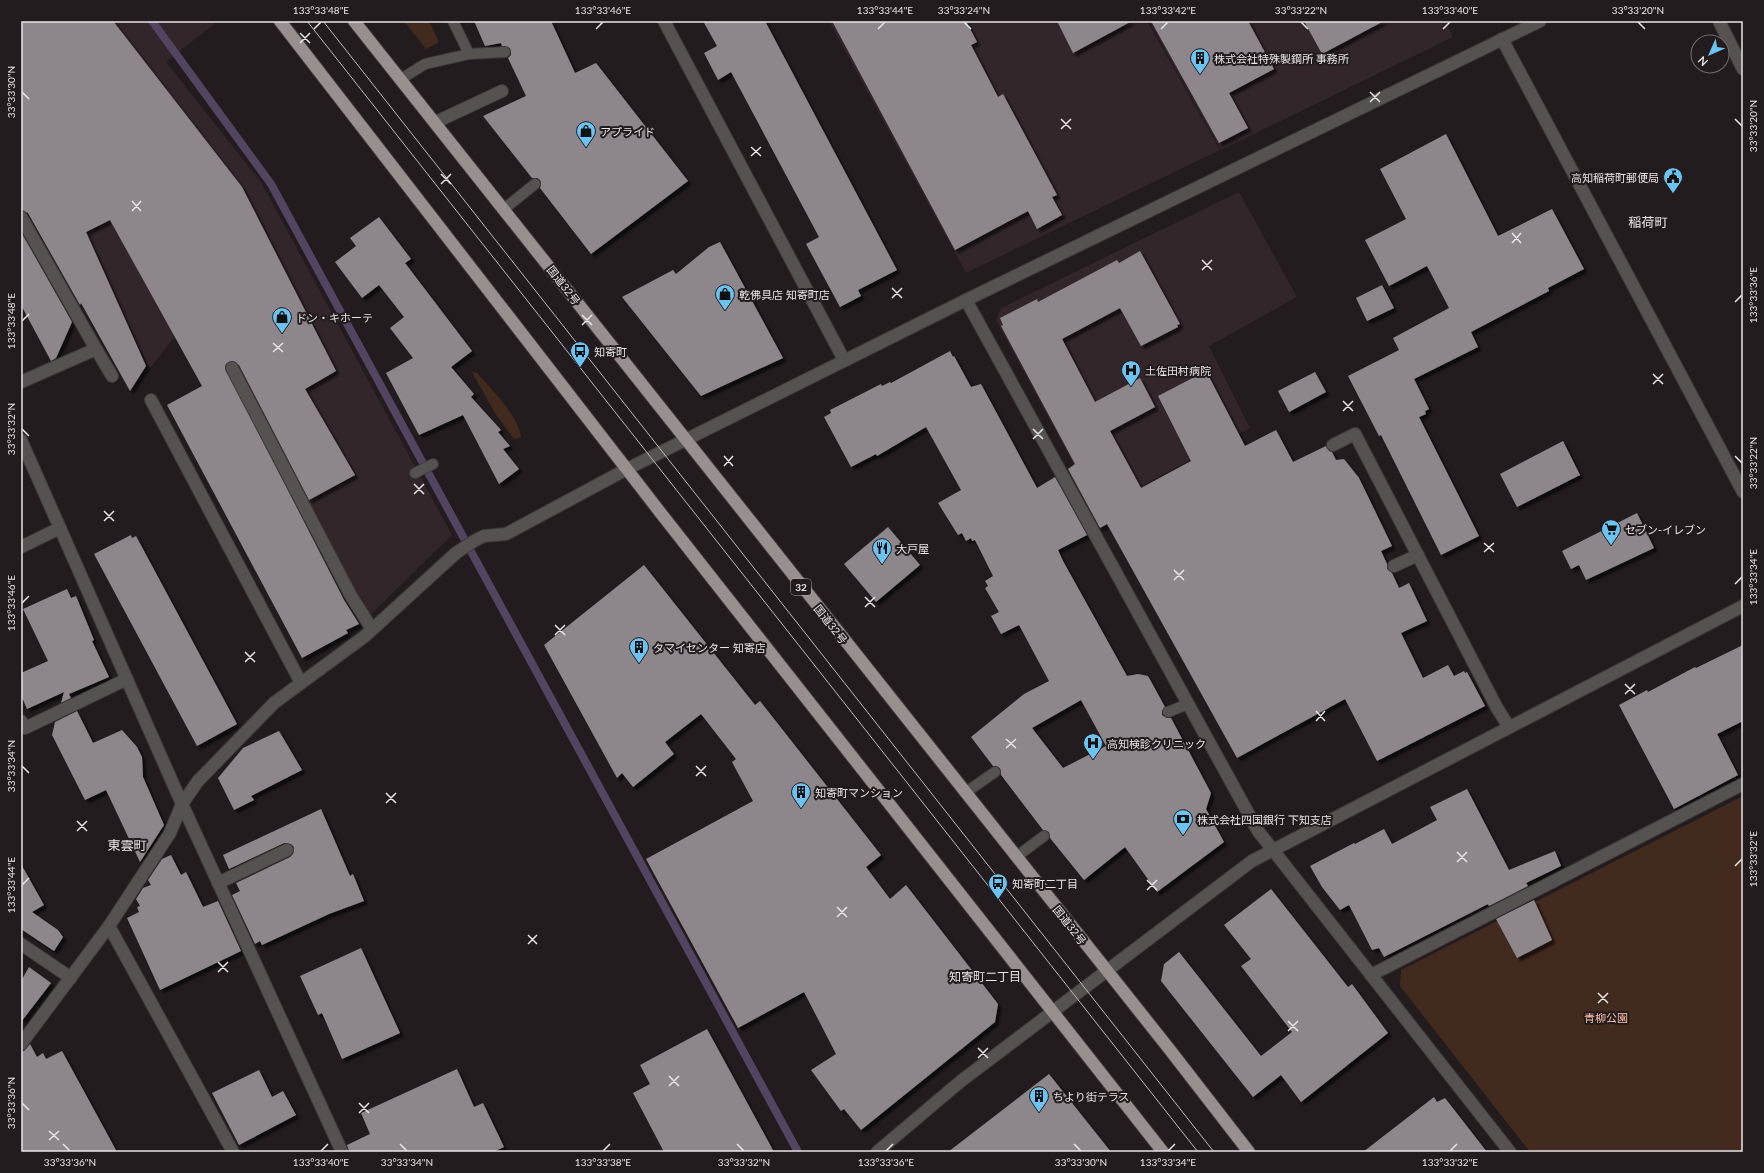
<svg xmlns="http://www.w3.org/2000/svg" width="1764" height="1173" font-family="Lato,'Noto Sans JP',sans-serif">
  <defs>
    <filter id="shadow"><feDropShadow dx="3.5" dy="3.5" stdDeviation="1" flood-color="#0009"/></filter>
  </defs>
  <rect width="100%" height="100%" fill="#221c1e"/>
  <g fill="#32262a">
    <path d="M21,21H218L166,62L261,182L452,535L369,616L203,301L150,368L21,135Z"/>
    <path d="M829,21H1147L1220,150L966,273Z"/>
    <path d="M1149,21H1445L1453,37L1221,150Z"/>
    <path d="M1239,192L1297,297L1209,346L1250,428L1098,509L996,320L1001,308Z"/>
  </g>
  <g fill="#432a1f">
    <path d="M404,21H429L439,42L426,49Z"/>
    <path d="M472,372L477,373C492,390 518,415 521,437L514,439L495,413Z"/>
    <path d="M1743,796V1152H1530L1400,986L1401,970Z"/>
  </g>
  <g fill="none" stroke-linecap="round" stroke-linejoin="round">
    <path stroke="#524561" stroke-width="8" d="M152,21L271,184L798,1152"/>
  </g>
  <g fill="#8d878c" fill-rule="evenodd" filter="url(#shadow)">
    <path d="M21,21H113L242,187L336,371L305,389L355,475L309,500L239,365L232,361L226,364L225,367L344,600L359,624L346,630L348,633L302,658L167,405L202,386L110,220L86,232L146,366L130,391L81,303L80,305L28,213L21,210Z"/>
    <path d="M474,21H551L575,73L596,63L688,181L591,254L540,188L541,183L540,180L537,178H532L483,116L526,96L508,58L511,55L510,48L502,46L501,43L485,46Z"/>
    <path d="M703,21H765L897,270L858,290L861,296L840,307L806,244L819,237L731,72L718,80L704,53L717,46Z"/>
    <path d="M832,21H966L977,42L971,45L998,97L1003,94L1057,195L1052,197L1062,215L1037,229L1028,211L955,250Z"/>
    <path d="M1057,21H1132L1073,53Z"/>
    <path d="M1151,21H1248L1274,69L1229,93L1248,128L1219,143Z"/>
    <path d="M1304,21H1384L1322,54Z"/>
    <path d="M1446,134L1498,236L1552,209L1584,269L1548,288L1549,291L1471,332L1478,347L1414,379L1429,409L1425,411L1426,414L1419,417L1479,536L1441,555L1381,435L1379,436L1348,376L1399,350L1393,338L1449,308L1427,266L1389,286L1365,240L1406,219L1380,169Z"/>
    <path d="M379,217L411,259L405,263L472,351L451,367L474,394L471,397L501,430L498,432L510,446L503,449L519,469L499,484L463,415L419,435L386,373L413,358L390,328L404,317L379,285L362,298L335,262L356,246L350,238Z"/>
    <path d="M21,232L72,322L56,358L51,361L21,305Z"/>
    <path d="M720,242L783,358L701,396L622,297L673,270L676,274L709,247Z"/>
    <path d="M1140,251L1180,324L1177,325L1178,327L1141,346L1120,308L1062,339L1095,402L1140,378L1155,407L1110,431L1141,488L1191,461L1158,396L1206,371L1245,446L1276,430L1293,462L1326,446L1329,451L1332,452L1336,460L1344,459L1359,478L1392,546L1381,551L1387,564V569L1392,573L1399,588L1409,583L1427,621L1401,633L1423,678L1448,665L1454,676L1464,671L1465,673L1467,672L1485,706L1377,761L1345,699L1237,758L1107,524L1100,528L1068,469L1075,464L1001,326L1003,325L1000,318L1037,299L1038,302L1117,260L1119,263Z"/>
    <path d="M1382,285L1394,308L1367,321L1356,298Z"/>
    <path d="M950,351L953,357L954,356L971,387L981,384L1037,488L1055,477L1087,535L1058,550L1063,561L1127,676L1138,674L1148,676L1165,707L1162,711V715L1167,718H1171L1211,793L1206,809L1224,842L1157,892L1125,847L1084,880L1050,838L1049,832L1043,830L1001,775L1000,768L993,766L971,737L1024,694L1049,681L1019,625L1001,634L991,616L999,612L985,588L988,586L985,581L993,576L975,540L972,541L971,538L966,541L962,533L958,535L938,503L961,490L926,427L877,456L876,454L851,467L824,417L831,413L830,410L881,384L882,386L890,382L891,383ZM1081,700L1106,746L1063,768L1032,728Z"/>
    <path d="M1315,372L1326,392L1289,412L1278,391Z"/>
    <path d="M1563,441L1580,475L1517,507L1500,474Z"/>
    <path d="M1637,513L1654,548L1586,580L1579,565L1571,569L1562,551Z"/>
    <path d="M888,527L920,565L876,602L844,564Z"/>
    <path d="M131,535L132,538L136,536L237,724L197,746L94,554Z"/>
    <path d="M644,565L755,705L760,701L881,855L866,867L890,899L906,885L998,1004L995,1022L861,1130L844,1109L841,1111L811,1070L836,1054L804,992L738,1028L646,859L753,801L732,762L736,759L701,714L665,742L674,754L633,787L622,773L617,778L544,645Z"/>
    <path d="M67,589L71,598L76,596L94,640L92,641L109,677L69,694L71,698L61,703L64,692L27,709L21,695V673L48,661L23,609Z"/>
    <path d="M1743,645V721L1717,734L1738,775L1674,809L1619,705L1647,690L1648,692L1695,667L1696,668Z"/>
    <path d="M77,711L93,743L122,730L137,747L142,757L143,777L164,825L140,862L106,790L85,800L52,735L55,722Z"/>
    <path d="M279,731L302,770L251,796L254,800L234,810L218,778L243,748Z"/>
    <path d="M1467,789L1509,870L1555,851L1561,866L1526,883L1528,886L1489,906L1488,904L1384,957L1379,948L1372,950L1349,905L1340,910L1322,887L1310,866L1354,843L1355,844L1384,829L1392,844L1437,820L1430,807Z"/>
    <path d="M321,809L350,876L353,874L364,901L329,914L262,945L260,941L255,944L232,895L240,891L236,883L290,857L293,854L294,847L291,844L284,843L229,869L223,855Z"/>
    <path d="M171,855L181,875L186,872L203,907L218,901L241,951L160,990L127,918L139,912L137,907L140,906L136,899L143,888L151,885L148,880L162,859Z"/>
    <path d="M21,864L44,905L32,912L58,930L63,937L54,951L21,929Z"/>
    <path d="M1271,889L1348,987L1352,984L1388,1033L1301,1102L1281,1075L1253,1097L1161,981L1164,964L1179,952L1261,1056L1292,1032L1241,966L1251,959L1224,925Z"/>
    <path d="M1534,900L1552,940L1517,958L1496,919Z"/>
    <path d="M361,948L400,1033L342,1059L322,1013L318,1015L300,976Z"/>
    <path d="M29,967L51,983L21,1022V981Z"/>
    <path d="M707,1029L774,1152H664L633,1093L650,1084L640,1065Z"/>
    <path d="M30,1044L37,1057L43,1053L46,1059L62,1051L117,1152H21V1051H24Z"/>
    <path d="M457,1069L474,1107L483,1103L504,1147L493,1152H349L347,1145L370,1134L361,1113Z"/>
    <path d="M259,1070L272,1097L283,1091L296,1115L239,1145L212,1093Z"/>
    <path d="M1049,1074L1111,1152H948Z"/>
    <path d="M1434,1097L1437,1102L1445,1098L1487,1152H1363Z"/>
  </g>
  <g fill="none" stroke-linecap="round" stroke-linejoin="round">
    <defs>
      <g id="service">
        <path d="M469,54L505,52"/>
        <path d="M401,79L425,64L469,54L453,21"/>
        <path d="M504,209L535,184"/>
        <path d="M415,473L433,464"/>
        <path d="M1168,712L1188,704"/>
        <path d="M965,793L995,772"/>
        <path d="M1016,857L1044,836"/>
      </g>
      <g id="minor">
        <path d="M664,21L844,360"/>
        <path d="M1719,21L1743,69"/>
        <path d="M1502,39L1743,492"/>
        <path d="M436,122L502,91"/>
        <path d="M21,217L96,349L21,382"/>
        <path d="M966,300L1258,831L1510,1152"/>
        <path d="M96,349L112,376"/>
        <path d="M232,368L351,596L372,629"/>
        <path d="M151,400L301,683"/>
        <path d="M21,440L182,804L342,1152"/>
        <path d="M1333,445L1355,434L1497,708L1509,727"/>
        <path d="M21,547L60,528"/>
        <path d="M1394,566L1418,555"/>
        <path d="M21,721L25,728L127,679"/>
        <path d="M218,883L287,850"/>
        <path d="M109,926L233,1152"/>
        <path d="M21,944L71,978"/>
        <path d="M1371,975L1743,784"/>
        <path d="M21,1044L109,926L170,833L182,804L198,781L274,703L365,636L456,553L474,541L484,536L506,534L627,469"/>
      </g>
      <g id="tertiary">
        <path d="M627,469L966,300L1540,21"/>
        <path d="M877,1152L961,1081L1252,861L1743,606"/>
      </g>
      <g id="trunk">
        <path d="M280,21L663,516L1163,1152"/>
        <path d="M354,21L1170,1050L1249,1152"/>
      </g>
    </defs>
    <use href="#service" stroke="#3e383a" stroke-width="12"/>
    <use href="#minor" stroke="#3e383a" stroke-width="14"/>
    <use href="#tertiary" stroke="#3e383a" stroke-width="14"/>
    <use href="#trunk" stroke="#3e383a" stroke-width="14"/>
    <use href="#service" stroke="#555251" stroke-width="10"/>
    <use href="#minor" stroke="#555251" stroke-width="12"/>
    <use href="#tertiary" stroke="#555251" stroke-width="12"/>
    <use href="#trunk" stroke="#97908f" stroke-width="12"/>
    <g stroke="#beb9ba" stroke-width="1">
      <path d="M307,21L1198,1152"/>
      <path d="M323,21L1214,1152"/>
    </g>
  </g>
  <path fill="none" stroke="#e9e5e6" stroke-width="1.5" d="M964,22L971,29M1301,22L1308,29M1638,22L1645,29M314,29L321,22M596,29L603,22M878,29L885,22M1161,29L1168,22M1443,29L1450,22M300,33L310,43M300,43L310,33M22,92L29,99M1370,92L1380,102M1370,102L1380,92M1061,119L1071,129M1735,119L1742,126M1061,129L1071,119M751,147L761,156M751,156L761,147M441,174L451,184M441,184L451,174M132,201L141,211M132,211L141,201M1512,233L1521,243M1512,243L1521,233M1202,260L1212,270M1202,270L1212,260M892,288L902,298M892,298L902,288M1735,302L1742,295M582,315L592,325M22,321L29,314M582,325L592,315M273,343L283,352M273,352L283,343M1653,374L1663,384M1653,384L1663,374M1343,401L1353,411M1343,411L1353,401M22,429L29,436M1033,429L1043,439M1033,439L1043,429M724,456L733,466M1735,456L1742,463M724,466L733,456M414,484L424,494M414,494L424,484M104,511L114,521M104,521L114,511M1484,543L1494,552M1484,552L1494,543M1174,570L1184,580M1174,580L1184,570M1735,584L1742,577M865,597L875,607M22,603L29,596M865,607L875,597M555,625L565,635M555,635L565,625M245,652L255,662M245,662L255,652M1625,684L1635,694M1625,694L1635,684M1316,711L1325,721M1316,721L1325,711M1006,739L1016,748M1006,748L1016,739M22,766L29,773M696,766L706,776M696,776L706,766M386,793L396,803M386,803L396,793M77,821L87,831M77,831L87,821M1457,852L1467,862M1457,862L1467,852M1735,866L1742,859M1147,880L1157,890M22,885L29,878M1147,890L1157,880M837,907L847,917M837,917L847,907M528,935L537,944M528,944L537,935M218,962L228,972M218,972L228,962M1598,993L1608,1003M1598,1003L1608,993M1288,1021L1298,1031M1288,1031L1298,1021M978,1048L988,1058M978,1058L988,1048M669,1076L679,1086M669,1086L679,1076M22,1103L29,1110M359,1103L369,1113M359,1113L369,1103M49,1131L59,1140M49,1140L59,1131M63,1144L70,1151M400,1144L407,1151M737,1144L744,1151M1074,1144L1081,1151M321,1151L328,1144M603,1151L610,1144M886,1151L893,1144M1168,1151L1175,1144M1450,1151L1457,1144"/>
  <defs>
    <symbol id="building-pin" viewBox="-11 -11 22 30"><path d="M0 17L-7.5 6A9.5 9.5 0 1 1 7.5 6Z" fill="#6ac3f1" stroke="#221c1e"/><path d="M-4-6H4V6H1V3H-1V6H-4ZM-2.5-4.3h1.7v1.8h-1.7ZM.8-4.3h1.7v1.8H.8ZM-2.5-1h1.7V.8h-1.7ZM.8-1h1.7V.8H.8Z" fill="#111"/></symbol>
    <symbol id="shop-pin" viewBox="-11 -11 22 30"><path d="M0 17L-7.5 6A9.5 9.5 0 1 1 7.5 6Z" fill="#6ac3f1" stroke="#221c1e"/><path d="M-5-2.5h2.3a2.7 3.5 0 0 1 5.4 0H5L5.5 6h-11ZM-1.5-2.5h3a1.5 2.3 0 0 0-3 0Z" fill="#111"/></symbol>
    <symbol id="civic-pin" viewBox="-11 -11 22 30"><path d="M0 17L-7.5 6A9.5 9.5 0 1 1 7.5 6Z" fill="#6ac3f1" stroke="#221c1e"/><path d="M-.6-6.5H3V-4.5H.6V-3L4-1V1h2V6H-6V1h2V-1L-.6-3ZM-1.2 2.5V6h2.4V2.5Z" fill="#111"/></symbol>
    <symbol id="bus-pin" viewBox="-11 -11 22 30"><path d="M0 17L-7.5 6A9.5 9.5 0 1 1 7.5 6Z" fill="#6ac3f1" stroke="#221c1e"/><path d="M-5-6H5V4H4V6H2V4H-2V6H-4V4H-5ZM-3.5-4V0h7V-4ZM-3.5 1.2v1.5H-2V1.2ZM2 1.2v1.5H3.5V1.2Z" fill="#111"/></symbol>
    <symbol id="hospital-pin" viewBox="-11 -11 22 30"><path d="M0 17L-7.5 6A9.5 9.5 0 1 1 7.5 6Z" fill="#6ac3f1" stroke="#221c1e"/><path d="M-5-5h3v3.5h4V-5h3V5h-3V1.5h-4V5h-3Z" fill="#111"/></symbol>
    <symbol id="supermarket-pin" viewBox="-11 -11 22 30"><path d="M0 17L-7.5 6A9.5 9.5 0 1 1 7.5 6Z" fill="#6ac3f1" stroke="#221c1e"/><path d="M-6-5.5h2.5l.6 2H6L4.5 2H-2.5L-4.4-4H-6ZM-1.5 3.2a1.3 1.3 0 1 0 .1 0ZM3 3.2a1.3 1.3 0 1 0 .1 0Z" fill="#111"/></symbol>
    <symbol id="restaurant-pin" viewBox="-11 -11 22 30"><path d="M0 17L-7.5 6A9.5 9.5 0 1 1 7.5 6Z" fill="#6ac3f1" stroke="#221c1e"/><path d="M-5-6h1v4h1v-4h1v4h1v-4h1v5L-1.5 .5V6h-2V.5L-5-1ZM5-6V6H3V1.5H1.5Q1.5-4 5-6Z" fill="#111"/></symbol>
    <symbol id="bank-pin" viewBox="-11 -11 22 30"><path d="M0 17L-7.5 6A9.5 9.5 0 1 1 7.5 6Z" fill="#6ac3f1" stroke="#221c1e"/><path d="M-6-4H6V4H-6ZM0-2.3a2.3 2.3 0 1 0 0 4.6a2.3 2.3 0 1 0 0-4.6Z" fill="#111"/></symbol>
  </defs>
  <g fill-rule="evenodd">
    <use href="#building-pin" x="1189" y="47" width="22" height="30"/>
    <use href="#shop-pin" x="575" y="120" width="22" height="30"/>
    <use href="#civic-pin" x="1662" y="166" width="22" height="30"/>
    <use href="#shop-pin" x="714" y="283" width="22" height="30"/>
    <use href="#shop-pin" x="271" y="306" width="22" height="30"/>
    <use href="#bus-pin" x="569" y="340" width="22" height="30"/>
    <use href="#hospital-pin" x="1120" y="359" width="22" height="30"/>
    <use href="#supermarket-pin" x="1600" y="518" width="22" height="30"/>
    <use href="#restaurant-pin" x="871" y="537" width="22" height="30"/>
    <use href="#building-pin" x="628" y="636" width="22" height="30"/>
    <use href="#hospital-pin" x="1082" y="732" width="22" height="30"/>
    <use href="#building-pin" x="790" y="781" width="22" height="30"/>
    <use href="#bank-pin" x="1172" y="808" width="22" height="30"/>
    <use href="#bus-pin" x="987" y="872" width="22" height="30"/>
    <use href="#building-pin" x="1028" y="1085" width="22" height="30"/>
  </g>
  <g text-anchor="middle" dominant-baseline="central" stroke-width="4" stroke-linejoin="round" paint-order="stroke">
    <rect fill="#221c1e" stroke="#ada9aa" stroke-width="1" x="791" y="579" width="20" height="16" rx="3"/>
    <g font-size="10" font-weight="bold" fill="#e9e5e6">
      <text x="801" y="587">32</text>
    </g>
    <g font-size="11" fill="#e9e5e6" stroke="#221c1e" text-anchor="start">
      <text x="1214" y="58">株式会社特殊製鋼所 事務所</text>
      <text x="600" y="131">アプライド</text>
      <text x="1659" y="177" text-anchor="end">高知稲荷町郵便局</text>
      <text x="739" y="294">乾佛具店 知寄町店</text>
      <text x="296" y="317">ドン・キホーテ</text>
      <text x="594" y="351">知寄町</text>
      <text x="1145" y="370">土佐田村病院</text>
      <text x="1625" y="529">セブン-イレブン</text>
      <text x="896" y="548">大戸屋</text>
      <text x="653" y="647">タマイセンター 知寄店</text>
      <text x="1107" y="743">高知検診クリニック</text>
      <text x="815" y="792">知寄町マンション</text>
      <text x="1197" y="819">株式会社四国銀行 下知支店</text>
      <text x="1012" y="883">知寄町二丁目</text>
      <text x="1053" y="1096">ちより街テラス</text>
    </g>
    <g font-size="11" fill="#e9e5e6" stroke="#221c1e">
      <text transform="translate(564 285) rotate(52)">国道32号</text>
      <text transform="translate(831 624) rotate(52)">国道32号</text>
      <text transform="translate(1070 925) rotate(52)">国道32号</text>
    </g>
    <g font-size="11" fill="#ffc1a8" stroke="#221c1e">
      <text x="1606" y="1017">青柳公園</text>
    </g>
    <g font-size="12" fill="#e9e5e6" stroke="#221c1e">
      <text x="985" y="976">知寄町二丁目</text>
    </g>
    <g font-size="13" fill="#e9e5e6" stroke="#221c1e">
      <text x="1648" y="222">稲荷町</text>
      <text x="127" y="845">東雲町</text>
    </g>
  </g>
  <rect width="1764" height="1173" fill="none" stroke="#221c1e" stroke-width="44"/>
  <g transform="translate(1710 54) rotate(225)"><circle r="19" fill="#221c1e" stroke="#726c6e"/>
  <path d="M0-3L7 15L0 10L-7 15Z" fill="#6ac3f1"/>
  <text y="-6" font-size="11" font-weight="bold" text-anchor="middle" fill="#e9e5e6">N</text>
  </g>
  <rect x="22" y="22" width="1720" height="1129" fill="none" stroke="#e9e5e6" stroke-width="1.5"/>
  <g font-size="10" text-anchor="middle" fill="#e9e5e6">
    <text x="321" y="14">133°33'48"E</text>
    <text x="603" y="14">133°33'46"E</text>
    <text x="885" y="14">133°33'44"E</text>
    <text x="964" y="14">33°33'24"N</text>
    <text x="1168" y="14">133°33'42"E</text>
    <text x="1301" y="14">33°33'22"N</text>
    <text x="1450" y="14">133°33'40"E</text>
    <text x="1638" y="14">33°33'20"N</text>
    <text transform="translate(11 92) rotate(-90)" y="4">33°33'30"N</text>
    <text transform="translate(1753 126) rotate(-90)" y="4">33°33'20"N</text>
    <text transform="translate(1753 295) rotate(-90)" y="4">133°33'36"E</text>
    <text transform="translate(11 321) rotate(-90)" y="4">133°33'48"E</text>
    <text transform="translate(11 429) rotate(-90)" y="4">33°33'32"N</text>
    <text transform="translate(1753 463) rotate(-90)" y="4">33°33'22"N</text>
    <text transform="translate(1753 577) rotate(-90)" y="4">133°33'34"E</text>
    <text transform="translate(11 603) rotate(-90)" y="4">133°33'46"E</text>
    <text transform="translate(11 766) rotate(-90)" y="4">33°33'34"N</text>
    <text transform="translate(1753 859) rotate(-90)" y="4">133°33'32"E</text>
    <text transform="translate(11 885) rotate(-90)" y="4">133°33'44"E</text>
    <text transform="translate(11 1103) rotate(-90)" y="4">33°33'36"N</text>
    <text x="70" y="1166">33°33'36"N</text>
    <text x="321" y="1166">133°33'40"E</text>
    <text x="407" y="1166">33°33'34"N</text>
    <text x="603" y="1166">133°33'38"E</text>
    <text x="744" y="1166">33°33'32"N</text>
    <text x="886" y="1166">133°33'36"E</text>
    <text x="1081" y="1166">33°33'30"N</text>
    <text x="1168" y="1166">133°33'34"E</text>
    <text x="1450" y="1166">133°33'32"E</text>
  </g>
</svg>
